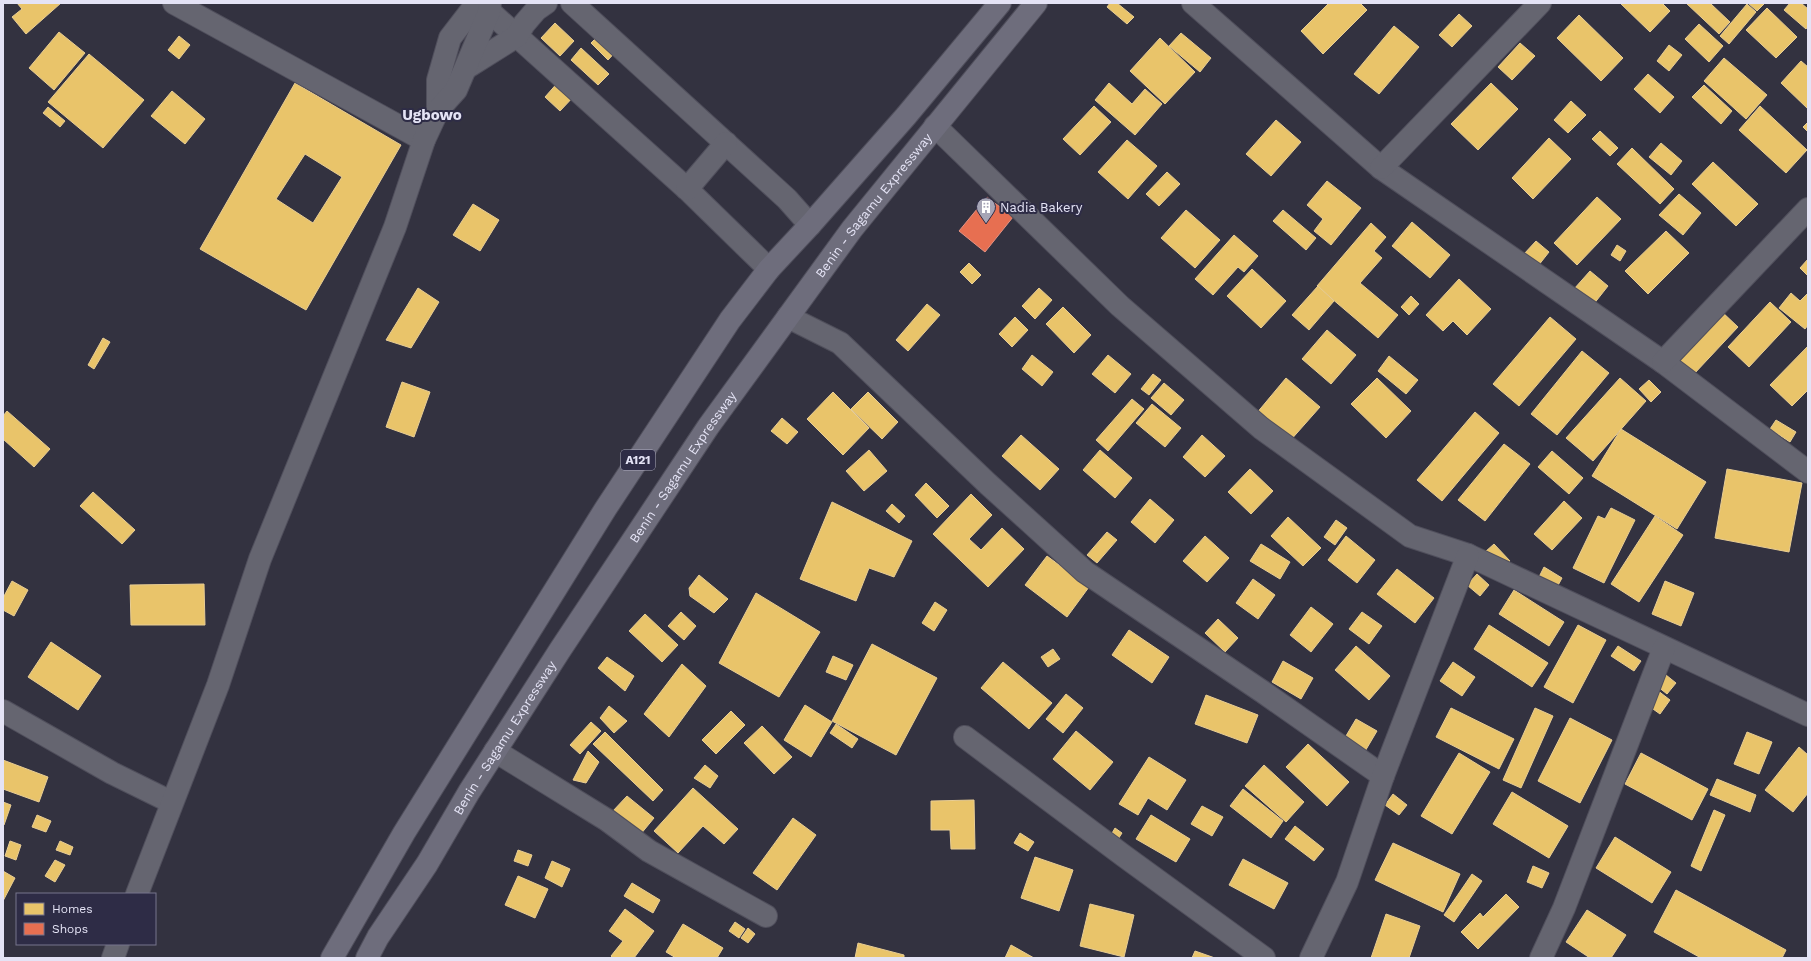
<svg xmlns="http://www.w3.org/2000/svg" width="1811" height="961" font-family="'Work Sans',sans-serif">
  <rect width="100%" height="100%" fill="#333240"/>
  <g fill="#e9c46a" stroke="#e8cd94" fill-rule="evenodd">
    <path d="M17,3H61L26,34L12,17L22,9Z"/>
    <path d="M1110,3H1117L1134,17L1127,24L1107,7Z"/>
    <path d="M1329,3H1360L1367,10L1323,54L1301,31Z"/>
    <path d="M1620,3H1662L1670,11L1650,32Z"/>
    <path d="M1686,3H1710L1730,22L1719,34Z"/>
    <path d="M1748,3H1765L1757,11Z"/>
    <path d="M1790,3H1801L1808,9V26L1806,29L1784,10Z"/>
    <path d="M1747,4L1756,12L1729,44L1720,36Z"/>
    <path d="M1767,8L1797,37L1776,58L1746,30Z"/>
    <path d="M1459,14L1472,26L1452,47L1439,35Z"/>
    <path d="M1579,15L1623,58L1601,81L1557,38Z"/>
    <path d="M555,23L574,41L560,56L541,38Z"/>
    <path d="M1699,24L1723,46L1709,62L1685,39Z"/>
    <path d="M1394,26L1419,47L1379,94L1354,74Z"/>
    <path d="M603,31L620,47L608,60L591,43Z"/>
    <path d="M59,32L85,53L54,90L29,68Z"/>
    <path d="M1181,33L1211,58L1200,72L1169,46Z"/>
    <path d="M179,36L190,45L179,59L168,50Z"/>
    <path d="M1160,38L1195,72L1165,104L1130,71Z"/>
    <path d="M1520,43L1535,56L1512,80L1498,67Z"/>
    <path d="M1669,45L1682,55L1669,71L1657,61Z"/>
    <path d="M581,48L609,74L598,85L571,60Z"/>
    <path d="M89,54L144,100L103,148L48,102Z"/>
    <path d="M1724,58L1767,95L1746,119L1704,81Z"/>
    <path d="M1801,61L1808,67V109L1781,83Z"/>
    <path d="M1648,74L1674,97L1660,113L1634,89Z"/>
    <path d="M560,80L576,94L560,111L545,97Z"/>
    <path d="M295,83L401,145L306,310L200,249ZM305,154L342,177L313,223L276,199Z"/>
    <path d="M1109,83L1132,104L1145,89L1162,104L1135,135L1095,100Z"/>
    <path d="M1491,83L1518,109L1478,150L1451,124Z"/>
    <path d="M1704,85L1732,111L1721,124L1692,97Z"/>
    <path d="M172,91L205,119L185,144L151,116Z"/>
    <path d="M1571,101L1586,115L1568,133L1554,120Z"/>
    <path d="M1094,106L1111,122L1080,155L1063,139Z"/>
    <path d="M1760,106L1807,150L1786,173L1739,130Z"/>
    <path d="M48,107L65,121L60,127L43,113Z"/>
    <path d="M1276,120L1301,142L1271,176L1246,154Z"/>
    <path d="M1808,122V132L1803,127Z"/>
    <path d="M1600,131L1618,148L1610,156L1592,139Z"/>
    <path d="M1549,138L1571,159L1533,199L1512,178Z"/>
    <path d="M1127,140L1157,166L1128,199L1098,172Z"/>
    <path d="M1661,143L1682,161L1671,175L1649,157Z"/>
    <path d="M1632,148L1674,189L1660,204L1617,164Z"/>
    <path d="M1713,162L1758,204L1736,226L1692,184Z"/>
    <path d="M1167,172L1180,184L1159,206L1146,194Z"/>
    <path d="M1327,181L1361,208L1331,245L1314,231L1323,219L1307,205Z"/>
    <path d="M1679,194L1701,213L1683,235L1659,215Z"/>
    <path d="M1597,197L1621,219L1577,265L1554,243Z"/>
    <path d="M473,204L499,220L480,251L453,235Z"/>
    <path d="M1186,210L1220,240L1195,268L1161,238Z"/>
    <path d="M1283,210L1316,238L1306,250L1273,221Z"/>
    <path d="M1412,222L1450,255L1430,278L1392,246Z"/>
    <path d="M1371,223L1386,237L1374,251L1382,258L1360,283L1398,315L1378,338L1317,286Z"/>
    <path d="M1666,231L1689,253L1648,294L1625,271Z"/>
    <path d="M1234,235L1258,256L1244,272L1238,267L1213,295L1195,279Z"/>
    <path d="M1536,241L1549,252L1538,266L1524,254Z"/>
    <path d="M1617,245L1626,251L1620,261L1611,255Z"/>
    <path d="M1808,259V276L1800,268Z"/>
    <path d="M969,263L981,275L972,284L960,272Z"/>
    <path d="M1252,269L1286,301L1261,328L1227,296Z"/>
    <path d="M1590,271L1608,286L1593,305L1574,289Z"/>
    <path d="M1459,279L1491,309L1467,335L1453,321L1443,331L1426,315Z"/>
    <path d="M1318,286L1334,301L1309,330L1292,315Z"/>
    <path d="M418,288L439,302L411,348L386,340Z"/>
    <path d="M1039,288L1052,300L1035,319L1022,306Z"/>
    <path d="M1791,293L1800,301L1808,293V325L1805,329L1779,308Z"/>
    <path d="M1411,296L1419,304L1409,315L1401,307Z"/>
    <path d="M1770,302L1791,322L1749,367L1728,347Z"/>
    <path d="M927,304L940,315L908,351L896,340Z"/>
    <path d="M1063,307L1091,335L1074,353L1046,324Z"/>
    <path d="M1720,310L1738,327L1694,374L1676,356Z"/>
    <path d="M1015,317L1028,330L1012,347L999,334Z"/>
    <path d="M1550,317L1576,339L1519,406L1493,384Z"/>
    <path d="M1327,330L1356,355L1331,384L1302,359Z"/>
    <path d="M103,338L110,342L94,369L88,365Z"/>
    <path d="M1808,346V390L1792,406L1770,385Z"/>
    <path d="M1582,351L1609,373L1557,435L1531,414Z"/>
    <path d="M1032,355L1053,372L1042,386L1022,369Z"/>
    <path d="M1108,355L1131,374L1115,393L1092,374Z"/>
    <path d="M1389,356L1418,380L1406,394L1378,371Z"/>
    <path d="M1153,374L1161,380L1149,395L1141,389Z"/>
    <path d="M1286,378L1320,407L1289,442L1256,414Z"/>
    <path d="M1377,378L1411,411L1386,438L1351,404Z"/>
    <path d="M1620,378L1646,401L1593,461L1566,438Z"/>
    <path d="M1649,380L1661,392L1651,402L1639,389Z"/>
    <path d="M402,382L430,392L414,437L386,427Z"/>
    <path d="M1164,383L1184,400L1171,415L1151,398Z"/>
    <path d="M833,392L869,428L843,455L807,419Z"/>
    <path d="M868,392L898,422L882,439L851,409Z"/>
    <path d="M1132,399L1144,409L1108,451L1096,440Z"/>
    <path d="M1152,404L1181,428L1165,447L1136,423Z"/>
    <path d="M7,411L50,449L34,467L3,439V416Z"/>
    <path d="M1475,412L1499,433L1442,501L1417,480Z"/>
    <path d="M782,418L798,432L787,444L771,431Z"/>
    <path d="M1776,420L1796,432L1790,442L1770,429Z"/>
    <path d="M1621,429L1706,482L1677,529L1592,476Z"/>
    <path d="M1021,435L1059,469L1040,490L1002,456Z"/>
    <path d="M1202,435L1225,456L1205,477L1183,457Z"/>
    <path d="M1504,444L1530,464L1485,521L1458,500Z"/>
    <path d="M869,450L887,471L864,491L846,471Z"/>
    <path d="M1100,450L1132,478L1115,498L1083,470Z"/>
    <path d="M1552,451L1583,478L1569,494L1538,467Z"/>
    <path d="M1250,469L1273,491L1251,514L1228,492Z"/>
    <path d="M1727,469L1802,483L1789,552L1715,538Z"/>
    <path d="M926,483L949,506L937,518L915,495Z"/>
    <path d="M93,492L135,530L122,544L80,506Z"/>
    <path d="M971,494L992,515L969,539L981,550L1002,528L1024,549L988,587L933,534Z"/>
    <path d="M1150,499L1174,520L1155,543L1131,522Z"/>
    <path d="M1564,501L1582,518L1552,550L1534,534Z"/>
    <path d="M832,502L912,541L894,577L869,568L856,601L800,579Z"/>
    <path d="M892,504L905,516L899,523L886,511Z"/>
    <path d="M1611,508L1635,520L1604,583L1573,568L1598,516L1605,519Z"/>
    <path d="M1655,516L1683,535L1639,602L1611,584Z"/>
    <path d="M1288,517L1321,548L1303,566L1271,536Z"/>
    <path d="M1336,520L1347,528L1335,545L1324,537Z"/>
    <path d="M1107,532L1117,540L1097,563L1087,555Z"/>
    <path d="M1205,536L1229,558L1207,582L1183,561Z"/>
    <path d="M1346,536L1375,560L1357,583L1328,560Z"/>
    <path d="M1261,544L1290,562L1280,579L1250,561Z"/>
    <path d="M1494,544L1510,561L1502,569L1485,552Z"/>
    <path d="M1047,556L1089,587L1067,617L1025,585Z"/>
    <path d="M1544,567L1562,578L1556,589L1538,579Z"/>
    <path d="M1397,569L1434,598L1415,623L1377,594Z"/>
    <path d="M1477,574L1489,585L1480,596L1467,585Z"/>
    <path d="M699,575L728,599L714,613L690,596L689,588Z"/>
    <path d="M1253,579L1275,595L1258,619L1236,603Z"/>
    <path d="M12,581L28,590L14,616L3,610V598Z"/>
    <path d="M1665,581L1694,593L1681,626L1652,614Z"/>
    <path d="M204,584L205,625H131L130,585Z"/>
    <path d="M1514,590L1564,622L1549,646L1499,614Z"/>
    <path d="M756,593L820,632L779,697L719,663Z"/>
    <path d="M935,602L947,610L934,631L922,623Z"/>
    <path d="M1311,607L1333,624L1311,652L1290,635Z"/>
    <path d="M681,612L696,626L684,640L668,626Z"/>
    <path d="M1362,612L1382,626L1369,644L1349,629Z"/>
    <path d="M645,614L678,645L662,662L629,631Z"/>
    <path d="M1218,619L1238,638L1225,652L1205,633Z"/>
    <path d="M1489,625L1548,663L1532,687L1474,649Z"/>
    <path d="M1578,625L1606,640L1573,703L1544,687Z"/>
    <path d="M1129,630L1169,657L1152,683L1112,655Z"/>
    <path d="M51,642L101,676L78,710L28,677Z"/>
    <path d="M872,644L937,678L896,755L832,721Z"/>
    <path d="M1356,646L1390,676L1369,700L1335,670Z"/>
    <path d="M1618,646L1641,661L1634,671L1611,656Z"/>
    <path d="M1053,649L1060,659L1048,667L1041,657Z"/>
    <path d="M833,656L853,665L846,680L826,672Z"/>
    <path d="M607,657L634,676L625,691L598,668Z"/>
    <path d="M1283,661L1313,678L1301,699L1272,682Z"/>
    <path d="M1003,662L1052,703L1029,729L981,688Z"/>
    <path d="M1453,662L1475,677L1462,696L1440,681Z"/>
    <path d="M682,664L706,686L669,737L644,714Z"/>
    <path d="M1666,675L1676,683L1667,694L1657,686Z"/>
    <path d="M1657,690L1670,700L1660,714L1646,704Z"/>
    <path d="M1066,694L1083,708L1063,733L1046,719Z"/>
    <path d="M1206,695L1258,715L1247,743L1195,724Z"/>
    <path d="M805,705L832,722L811,757L784,740Z"/>
    <path d="M609,706L627,721L614,733L600,718Z"/>
    <path d="M1451,708L1514,739L1499,769L1436,737Z"/>
    <path d="M1535,708L1553,716L1521,788L1503,780Z"/>
    <path d="M731,711L745,725L716,754L702,740Z"/>
    <path d="M1570,718L1612,740L1580,803L1538,781Z"/>
    <path d="M1356,719L1377,731L1364,753L1343,741Z"/>
    <path d="M591,722L601,731L580,754L570,745Z"/>
    <path d="M836,724L858,739L852,748L830,733Z"/>
    <path d="M762,726L792,757L774,774L744,743Z"/>
    <path d="M1076,731L1113,762L1090,790L1053,759Z"/>
    <path d="M605,732L663,790L653,801L593,744Z"/>
    <path d="M1747,732L1772,742L1759,774L1734,764Z"/>
    <path d="M1308,744L1349,782L1327,806L1286,767Z"/>
    <path d="M1799,747L1808,755V793L1793,812L1765,790Z"/>
    <path d="M588,751L599,762L586,783L573,780Z"/>
    <path d="M1459,753L1490,772L1452,834L1421,816Z"/>
    <path d="M1641,753L1708,789L1692,820L1625,784Z"/>
    <path d="M1149,757L1186,780L1167,810L1148,798L1138,815L1119,804Z"/>
    <path d="M3,760L48,777L39,802L3,789Z"/>
    <path d="M705,765L718,776L710,788L694,778Z"/>
    <path d="M1264,765L1304,802L1286,822L1245,786Z"/>
    <path d="M1717,779L1756,795L1750,812L1710,795Z"/>
    <path d="M693,788L738,829L724,844L703,826L678,853L654,831Z"/>
    <path d="M1243,789L1283,821L1271,838L1230,806Z"/>
    <path d="M1512,792L1568,826L1549,858L1493,824Z"/>
    <path d="M1393,794L1407,805L1399,815L1385,805Z"/>
    <path d="M627,796L654,818L640,835L612,812Z"/>
    <path d="M974,800L975,849H951L950,830H931V801Z"/>
    <path d="M3,802L11,805L4,825L3,824Z"/>
    <path d="M1202,806L1223,817L1212,836L1191,824Z"/>
    <path d="M1714,810L1725,815L1701,871L1691,866Z"/>
    <path d="M37,815L51,821L46,832L32,827Z"/>
    <path d="M1151,815L1190,839L1176,862L1136,839Z"/>
    <path d="M793,818L816,835L777,890L753,873Z"/>
    <path d="M1295,826L1324,849L1314,861L1285,839Z"/>
    <path d="M1115,828L1122,833L1113,847L1107,842Z"/>
    <path d="M1020,833L1034,842L1028,851L1014,843Z"/>
    <path d="M1615,837L1671,872L1652,903L1596,868Z"/>
    <path d="M10,841L21,845L16,860L5,856Z"/>
    <path d="M60,841L73,847L70,855L56,850Z"/>
    <path d="M1393,843L1460,874L1443,912L1375,880Z"/>
    <path d="M518,850L532,855L528,866L514,861Z"/>
    <path d="M1035,857L1073,870L1059,911L1021,898Z"/>
    <path d="M1243,859L1288,883L1274,909L1229,885Z"/>
    <path d="M55,860L65,865L55,882L45,876Z"/>
    <path d="M552,861L570,869L562,887L545,878Z"/>
    <path d="M1533,866L1549,873L1542,888L1527,882Z"/>
    <path d="M3,871L15,878L3,901Z"/>
    <path d="M1472,874L1482,881L1454,922L1444,915Z"/>
    <path d="M518,876L548,889L535,918L505,905Z"/>
    <path d="M632,883L660,900L653,913L624,896Z"/>
    <path d="M1676,890L1786,950L1782,958H1701L1654,932Z"/>
    <path d="M1506,894L1519,907L1478,949L1461,932L1480,913L1483,917Z"/>
    <path d="M1090,904L1134,915L1124,957L1080,946Z"/>
    <path d="M625,909L654,931L634,958H613L611,956L623,941L609,931Z"/>
    <path d="M1587,910L1626,935L1611,958H1590L1566,942Z"/>
    <path d="M1386,914L1420,926L1409,958H1371Z"/>
    <path d="M735,922L745,929L739,938L729,931Z"/>
    <path d="M683,924L723,948L717,958H676L666,952Z"/>
    <path d="M748,928L755,934L748,943L741,938Z"/>
    <path d="M858,943L904,955V958H855Z"/>
    <path d="M1011,945L1034,958H1005Z"/>
    <path d="M1195,951L1215,958H1192Z"/>
  </g>
  <path fill="#e76f51" stroke="#e69282" d="M987,197L1013,217L985,252L959,231Z"/>
  <g fill="none" stroke-linecap="round" stroke-linejoin="round">
    <defs>
      <g id="minor">
        <path d="M174,3L424,140"/>
        <path d="M480,3L687,189L769,269"/>
        <path d="M572,3L787,199L810,225"/>
        <path d="M1193,3L1381,168L1663,362L1808,472"/>
        <path d="M466,68L517,36L524,24L536,10L546,3"/>
        <path d="M438,110V80L450,38L477,3"/>
        <path d="M935,126L1120,306L1261,428L1410,536L1468,555L1808,715"/>
        <path d="M1381,168L1540,3"/>
        <path d="M687,189L726,143"/>
        <path d="M788,317L840,343L988,484L1085,572L1263,692L1383,776"/>
        <path d="M1663,362L1808,209"/>
        <path d="M3,711L112,773L171,802"/>
        <path d="M965,737L1124,856L1264,958"/>
        <path d="M495,751L607,820L649,851L766,916"/>
        <path d="M137,894L218,685L260,559L395,227L424,140L438,110L456,90L489,12L490,3"/>
        <path d="M113,958L118,944"/>
        <path d="M1311,958L1347,882L1383,776L1468,555"/>
        <path d="M1541,958L1564,908L1664,648"/>
      </g>
      <g id="highway">
        <path d="M332,958L404,833L606,508L730,320L769,269L810,225L906,116L1000,3"/>
        <path id="s1" d="M367,958L378,937L427,864L469,792L560,650L708,427L852,229L1036,3"/>
      </g>
    </defs>
    <use href="#minor" stroke="#504f5c" stroke-width="24"/>
    <use href="#highway" stroke="#504f5c" stroke-width="24"/>
    <use href="#minor" stroke="#656570" stroke-width="22"/>
    <use href="#highway" stroke="#6e6d7c" stroke-width="22"/>
  </g>
  <defs>
    <symbol id="building-pin" viewBox="-11 -11 22 30"><path d="M0 17L-7.5 6A9.5 9.5 0 1 1 7.5 6Z" fill="#a6a5b6" stroke="#2e2c46"/><path d="M-4-6H4V6H1V3H-1V6H-4ZM-2.5-4.3h1.7v1.8h-1.7ZM.8-4.3h1.7v1.8H.8ZM-2.5-1h1.7V.8h-1.7ZM.8-1h1.7V.8H.8Z" fill="#fff"/></symbol>
  </defs>
  <g fill-rule="evenodd">
    <use href="#building-pin" x="975" y="196" width="22" height="30"/>
  </g>
  <g text-anchor="middle" dominant-baseline="central" stroke-width="4" stroke-linejoin="round" paint-order="stroke">
    <rect fill="#2e2c46" stroke="#adacc0" stroke-width="1" x="621" y="450" width="34" height="20" rx="3"/>
    <g font-size="12" font-weight="bold" fill="#e4e3f5">
      <text x="638" y="460">A121</text>
    </g>
    <g font-size="13" fill="#e4e3f5" stroke="#2e2c46">
      <text stroke="none"><textPath href="#s1" startOffset="908">Benin - Sagamu Expressway</textPath></text>
      <text stroke="none"><textPath href="#s1" startOffset="584">Benin - Sagamu Expressway</textPath></text>
      <text stroke="none"><textPath href="#s1" startOffset="260">Benin - Sagamu Expressway</textPath></text>
    </g>
    <g font-size="13" fill="#e4e3f5" stroke="#2e2c46" text-anchor="start">
      <text x="1000" y="207">Nadia Bakery</text>
    </g>
    <g font-size="15" font-weight="bold" fill="#e4e3f5" stroke="#2e2c46">
      <text x="432" y="115">Ugbowo</text>
    </g>
  </g>
  <rect width="1811" height="961" fill="none" stroke="#e4e3f5" stroke-width="8"/>
  <rect x="16" y="893" width="140" height="52" fill="#2e2c46" stroke="#77758c"/>
  <rect x="24" y="903" width="20" height="12" fill="#e9c46a" stroke="#77758c"/>
  <text x="52" y="913" font-size="12" fill="#e4e3f5">Homes</text>
  <rect x="24" y="923" width="20" height="12" fill="#e76f51" stroke="#77758c"/>
  <text x="52" y="933" font-size="12" fill="#e4e3f5">Shops</text>
</svg>
